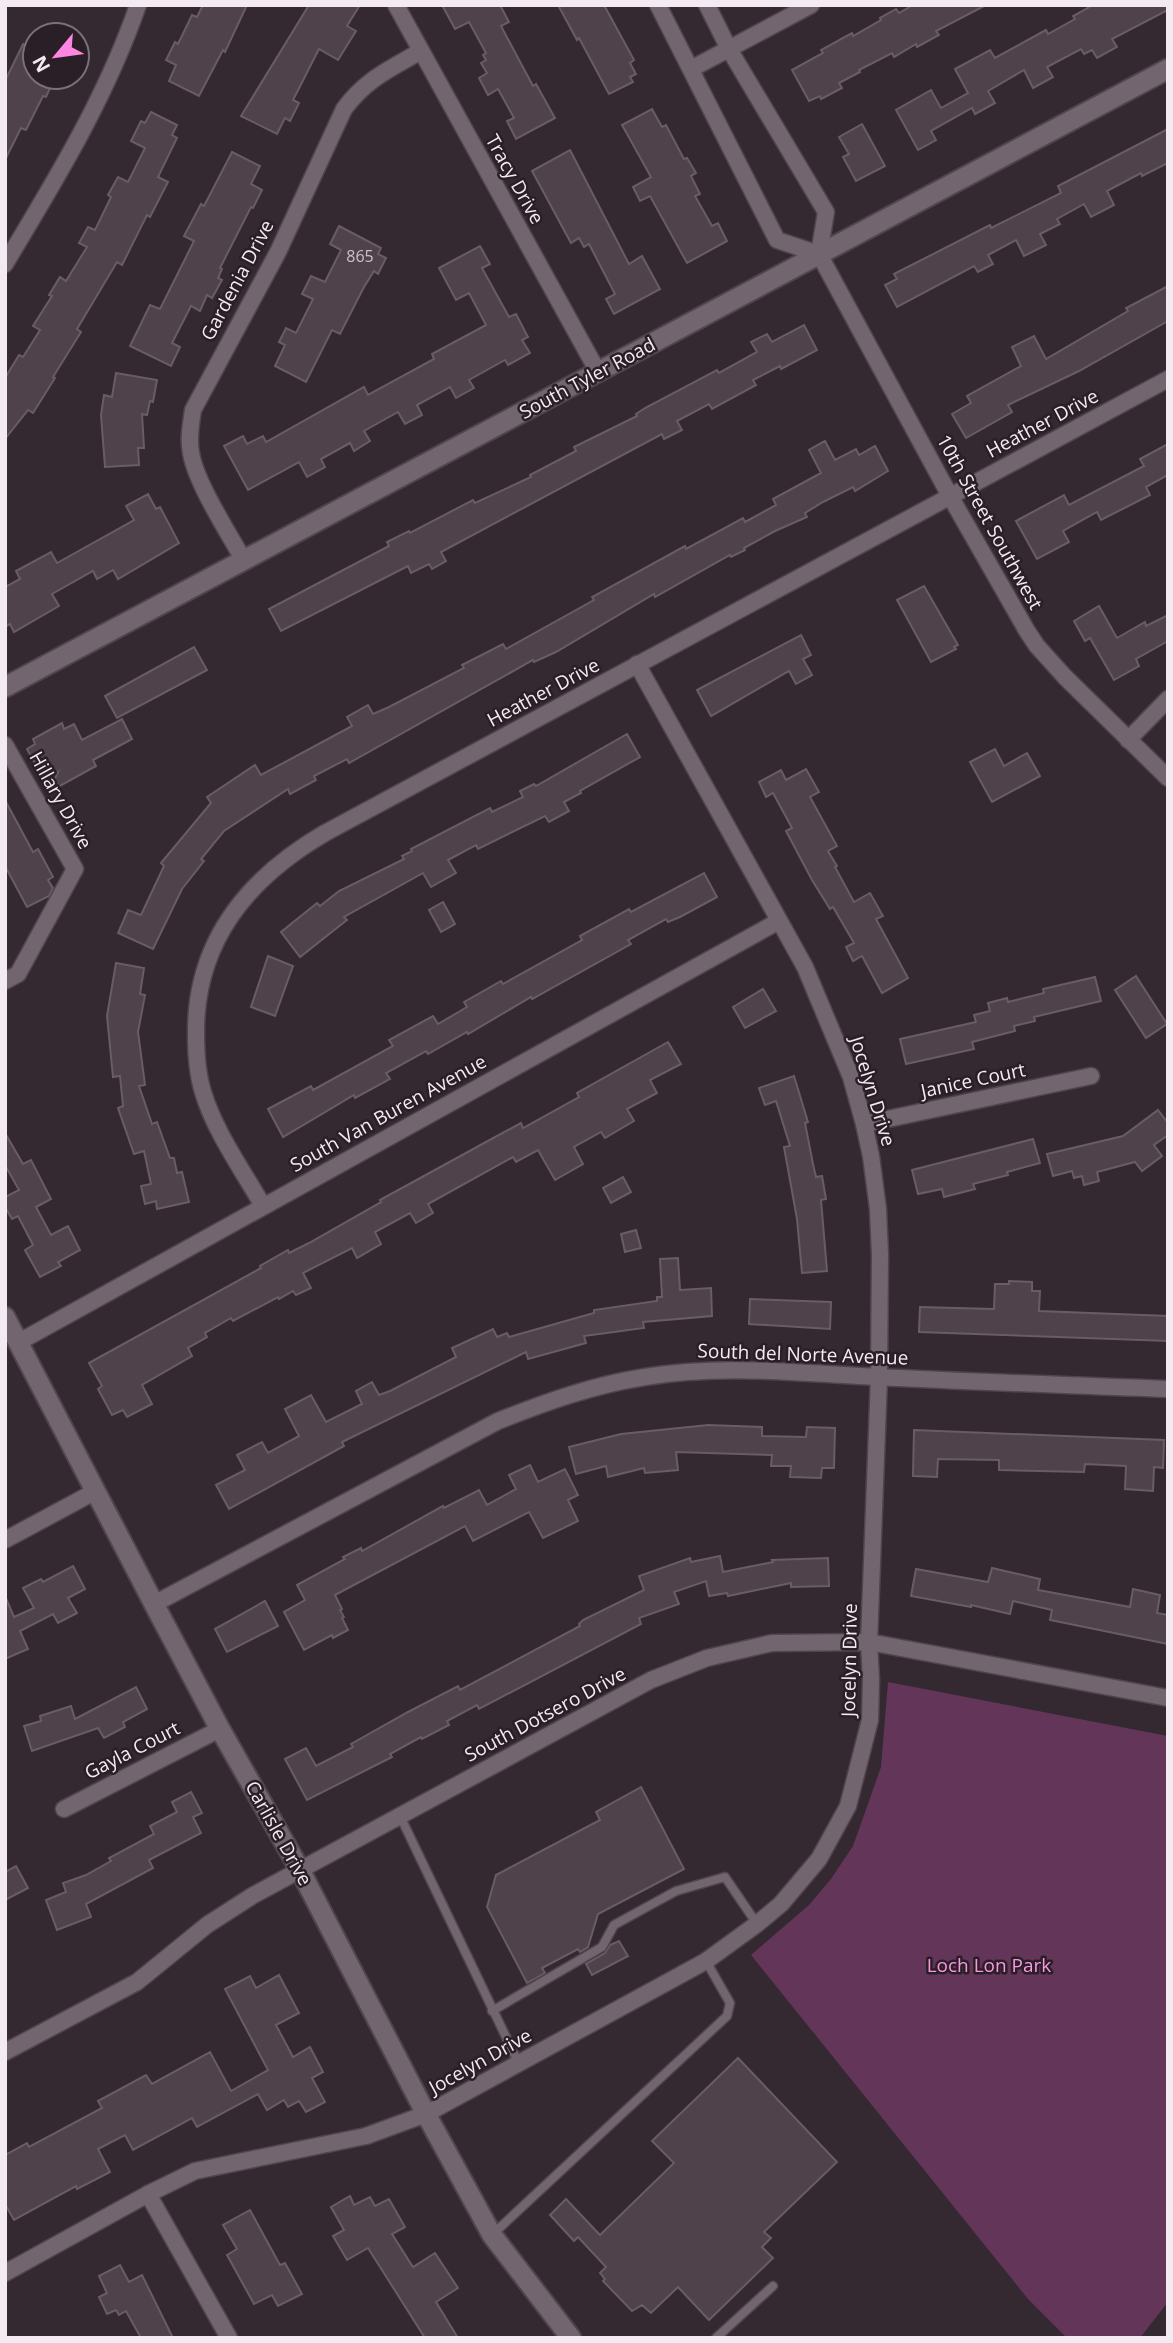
<svg xmlns="http://www.w3.org/2000/svg" width="1173" height="2343" font-family="'Open Sans',sans-serif">
  <rect width="100%" height="100%" fill="#342831"/>
  <path fill="#633558" d="M888,1682L1168,1736V2302L1140,2338H1067L1028,2299L751,1955L809,1905L831,1879L853,1846L881,1767Z"/>
  <g fill="#4f424b" stroke="#6a5c66" stroke-width="2">
    <path d="M203,5H247L225,52L223,50L199,96L169,81L176,65L166,60L175,42L178,44L192,15L197,17Z"/>
    <path d="M309,5H360L347,26L356,31L338,60L319,49L293,100L299,103L290,121L285,118L277,134L241,116Z"/>
    <path d="M442,5H500L509,22L501,26L533,86L536,84L555,118L516,139L507,121L514,118L498,89L488,95L479,78L487,73L481,63L486,60L483,55L486,53L469,22L455,29Z"/>
    <path d="M558,5H604L634,60L630,63L636,74L630,77L633,82L609,94L579,38L577,40Z"/>
    <path d="M913,5H986L936,31L939,35L917,47L916,44L894,57L892,53L859,70L860,72L839,83L842,88L821,99L820,96L809,101L792,70L823,53L821,50L852,33L853,36L881,20L880,18L896,9L899,13Z"/>
    <path d="M1093,5H1168V10L1112,39L1117,47L1097,58L1092,50L1084,54L1081,49L1047,67L1053,77L1033,88L1024,70L988,91L995,103L975,114L972,108L931,131L936,140L918,150L896,110L931,90L941,108L968,93L955,69L990,50L995,58L1046,30L1048,34L1075,19L1073,16Z"/>
    <path d="M23,44L35,49V77H55L46,97L43,96L26,130L21,128L5,160V81Z"/>
    <path d="M652,109L662,127L666,125L684,159L687,158L696,173L691,176L700,194L695,196L712,226L718,223L727,241L687,263L650,196L640,201L633,187L651,177L622,125Z"/>
    <path d="M151,112L177,125L172,135L177,138L158,177L168,182L150,217L147,215L122,265L117,262L77,329L81,332L53,377L55,378L33,413L28,410L5,439V378L19,355L23,357L40,330L33,326L52,296L49,295L60,277L66,281L87,247L79,243L88,227L95,230L111,197L108,195L118,177L128,182L145,148L131,141L141,121L145,123Z"/>
    <path d="M862,124L885,166L856,181L843,157L849,154L839,137Z"/>
    <path d="M1168,129V163L1142,176L1141,173L1107,191L1114,205L1091,217L1084,204L1057,219L1060,224L1040,234L1046,245L1024,256L1016,240L988,255L993,264L978,272L974,266L897,307L885,285L897,279L894,274L990,225L991,228L1061,193L1058,186Z"/>
    <path d="M570,150L629,264L642,256L660,289L614,314L606,299L615,294L589,244L584,247L579,238L571,243L532,171Z"/>
    <path d="M232,152L260,166L251,184L262,190L253,208L251,207L220,268L222,269L218,278L222,280L212,298L207,295L200,311L191,306L172,343L180,347L171,366L130,346L150,305L160,309L194,241L184,236L201,204L204,206Z"/>
    <path d="M339,226L381,248L378,254L386,258L378,274L374,271L364,287L340,334L332,330L306,382L275,366L285,345L279,342L286,328L296,333L313,299L302,294L311,276L325,282L341,250L330,244Z"/>
    <path d="M480,246L490,264L482,268L509,317L516,314L528,337L522,340L530,353L508,365L505,360L469,380L474,388L456,398L450,387L417,405L422,415L405,424L398,412L364,431L370,441L354,451L350,443L321,459L325,467L307,477L299,462L248,490L224,446L243,436L247,444L263,436L266,442L364,387L368,395L434,359L432,354L486,325L469,293L456,300L439,268Z"/>
    <path d="M1168,286V321L1079,371L1008,405L1012,412L966,438L952,414L971,403L967,396L1021,366L1012,347L1034,336L1046,359L1128,311L1126,308Z"/>
    <path d="M804,325L817,350L781,369L780,366L753,380L756,385L712,409L709,404L677,421L682,430L664,439L662,434L441,552L446,561L432,569L429,564L411,573L408,566L281,631L269,609L389,546L387,542L409,531L410,533L473,500L475,503L531,477L530,475L576,451L574,447L637,416L636,414L645,408L717,370L719,373L757,352L751,342L767,334L772,342Z"/>
    <path d="M116,373L157,380L153,402L150,401L147,415L142,414L144,448H138L139,465L105,467L101,415L104,395L112,397Z"/>
    <path d="M825,441L835,460L856,449L859,455L875,446L888,471L855,491L853,487L823,502L805,513L807,517L775,531L744,548L745,550L731,557L730,555L655,597L654,594L556,652L534,662L533,660L349,763L347,759L314,776L316,780L290,794L288,789L224,831L201,859L204,861L182,889L153,949L118,933L128,910L141,915L164,866L161,863L211,803L207,797L255,765L261,775L352,726L347,717L368,705L373,714L389,707L464,668L462,665L503,644L506,649L594,600L592,597L685,546L686,549L743,518L745,522L776,505L773,499L821,473L809,450Z"/>
    <path d="M1168,444V475L1146,487L1150,495L1101,520L1097,512L1063,531L1069,542L1037,559L1016,521L1064,495L1069,505L1144,466L1140,459Z"/>
    <path d="M148,494L156,509L160,507L179,543L118,579L113,570L97,579L93,571L52,594L59,606L14,632L10,624L5,627V587L20,579L16,571L51,552L57,563L134,520L126,506Z"/>
    <path d="M924,586L958,645L954,647L956,649L931,662L897,600Z"/>
    <path d="M1099,606L1117,638L1145,622L1146,626L1168,615V641L1136,659L1139,666L1114,680L1090,638L1085,641L1074,621Z"/>
    <path d="M801,635L811,655L803,659L812,675L796,684L789,671L711,716L697,690Z"/>
    <path d="M194,647L207,670L117,718L105,696Z"/>
    <path d="M122,719L132,739L93,760L96,766L49,792L58,772L44,780L27,749L35,744L33,739L62,723L64,729L74,724L82,740Z"/>
    <path d="M627,734L640,757L580,791L581,793L564,802L569,811L549,822L545,816L478,849L476,845L448,860L456,873L431,887L423,873L344,917L347,920L300,957L281,932L317,903L320,906L339,891L404,859L402,856L412,851L411,849L490,808L492,812L523,797L520,791L534,784L536,786Z"/>
    <path d="M995,749L1004,766L1027,753L1040,776L992,802L970,762Z"/>
    <path d="M806,769L819,792L810,797L837,846L828,851L837,866L835,867L854,902L870,893L883,916L876,919L908,978L882,993L862,956L853,961L846,947L854,943L833,907L830,909L812,880L786,831L792,828L773,793L766,797L759,782L781,770L786,780Z"/>
    <path d="M5,800L33,852L38,849L53,877L48,880L53,888L49,896L27,907L5,866Z"/>
    <path d="M704,873L717,897L680,917L668,922L666,919L628,940L631,944L532,999L531,997L468,1034L467,1032L428,1054L426,1051L386,1073L390,1079L355,1098L354,1095L283,1137L268,1109L311,1086L313,1090L393,1046L389,1040L433,1016L438,1024L467,1007L464,1002L501,981L503,984L582,940L580,936L629,909L631,912Z"/>
    <path d="M443,902L455,924L441,932L429,910Z"/>
    <path d="M268,956L293,966L275,1016L251,1007Z"/>
    <path d="M116,963L144,968L140,994L145,995L138,1032L145,1085L139,1086L152,1124L157,1122L170,1158H174L177,1173L182,1172L189,1202L157,1209L156,1201L145,1204L141,1186L151,1184L144,1151L134,1154L118,1108L123,1106L120,1076L113,1077L107,1016Z"/>
    <path d="M1136,976L1167,1024L1146,1038L1115,990Z"/>
    <path d="M1095,977L1101,1001L1034,1017L1035,1021L1014,1026L1015,1031L972,1042L974,1049L906,1064L900,1039L976,1022L974,1015L990,1011L988,1003L1007,998L1008,1002L1044,993L1043,989Z"/>
    <path d="M763,989L776,1011L745,1028L733,1007Z"/>
    <path d="M668,1042L681,1064L650,1080L657,1093L627,1109L634,1121L605,1138L601,1132L574,1147L583,1164L555,1180L538,1150L516,1162L513,1157L428,1204L433,1213L416,1223L410,1213L375,1232L381,1244L357,1258L352,1248L303,1273L311,1288L296,1295L293,1291L279,1299L278,1297L233,1321L231,1318L205,1333L207,1337L188,1348L192,1356L142,1385L152,1404L127,1417L123,1410L112,1415L98,1389L102,1386L89,1363L261,1268L260,1266L288,1250L289,1253L309,1243L381,1202L380,1200L486,1142L521,1123L523,1128L579,1097L577,1093Z"/>
    <path d="M794,1076L808,1122L805,1123L813,1164L816,1177L822,1176L826,1199L821,1200L827,1271L802,1273L797,1219L784,1147L790,1146L776,1101L765,1105L759,1088Z"/>
    <path d="M1158,1110L1168,1123V1135L1154,1145L1162,1156L1142,1171L1135,1162L1097,1172L1099,1181L1084,1185L1082,1176L1074,1178L1072,1171L1053,1176L1047,1154L1123,1136Z"/>
    <path d="M5,1133L23,1164L31,1160L51,1199L36,1207L51,1235L68,1226L80,1250L58,1262L61,1266L40,1277L25,1250L33,1245L18,1216L12,1219L5,1207V1197L19,1190L5,1165Z"/>
    <path d="M1033,1139L1040,1163L1007,1172L1008,1175L973,1184L975,1189L944,1197L942,1189L918,1194L912,1170Z"/>
    <path d="M623,1177L631,1192L611,1203L603,1188Z"/>
    <path d="M636,1230L641,1248L625,1252L621,1234Z"/>
    <path d="M678,1258L680,1290L711,1288L712,1316L643,1322L644,1328L584,1336L586,1343L528,1359L526,1352L342,1442L344,1446L229,1509L216,1485L245,1470L237,1455L262,1442L268,1453L299,1436L285,1409L311,1395L326,1422L362,1404L356,1391L372,1382L379,1395L390,1391L456,1357L452,1348L493,1329L497,1337L507,1333L509,1337L594,1313V1310L657,1301V1297H662L660,1259Z"/>
    <path d="M1009,1281L1032,1282V1291H1040L1039,1311L1168,1316V1341L919,1332L920,1307L994,1309L995,1284H1009Z"/>
    <path d="M750,1299L831,1302L830,1329L749,1324Z"/>
    <path d="M708,1425L762,1427V1436L806,1437L807,1427L835,1428L834,1468H822L821,1478L790,1477L791,1466H771L772,1455L676,1452L678,1470L645,1473L644,1468L608,1477L606,1466L576,1474L569,1447L621,1434Z"/>
    <path d="M914,1430L1164,1440L1163,1468L1154,1467L1153,1491L1125,1489L1126,1466L1085,1464L1084,1472L999,1470V1460L938,1459L937,1477L913,1476Z"/>
    <path d="M530,1465L538,1482L565,1469L578,1495L568,1500L578,1521L543,1538L529,1512L473,1541L465,1526L335,1595L342,1609L340,1610L344,1617L342,1618L348,1630L333,1638L332,1635L304,1650L284,1612L305,1600L297,1585L345,1559L343,1557L361,1548L362,1551L443,1506L444,1508L479,1490L487,1505L516,1489L509,1475Z"/>
    <path d="M720,1556L723,1572L773,1562L772,1560L828,1558L829,1586L791,1587V1583L728,1596L727,1593L709,1596L706,1581L674,1592L679,1604L639,1618L641,1624L479,1709L477,1705L447,1721L449,1725L422,1739L421,1737L390,1754L392,1757L307,1800L285,1759L306,1748L316,1766L353,1747L351,1744L408,1712L458,1686L460,1690L580,1626L579,1624L583,1620L644,1590L639,1576L690,1558L691,1562Z"/>
    <path d="M73,1566L85,1589L68,1598L77,1613L58,1623L53,1614L20,1631L28,1649L5,1659V1596L14,1617L34,1608L23,1588L41,1579L43,1582Z"/>
    <path d="M992,1568L1040,1579L1038,1590L1130,1607L1133,1589L1160,1595L1157,1613L1168,1615V1644L1050,1620L1052,1610L1013,1601L1010,1614L971,1605V1607L911,1596L916,1569L988,1582Z"/>
    <path d="M265,1601L278,1626L227,1652L215,1629Z"/>
    <path d="M136,1687L147,1709L123,1722L125,1727L104,1738L98,1728L32,1751L24,1726L41,1721L40,1716L71,1706L75,1719Z"/>
    <path d="M641,1787L684,1869L598,1914L588,1947L580,1952L578,1949L542,1968L545,1973L527,1983L487,1907L496,1875L600,1820L596,1812Z"/>
    <path d="M191,1792L202,1813L193,1817L201,1833L149,1860L153,1868L86,1904L91,1917L57,1930L46,1900L66,1892L63,1883L86,1875L111,1861L109,1858L154,1834L150,1826L177,1812L172,1802Z"/>
    <path d="M16,1866L28,1888L5,1900V1872Z"/>
    <path d="M619,1941L628,1956L592,1975L586,1964L605,1953L610,1945Z"/>
    <path d="M279,1975L299,2013L276,2025L293,2057L310,2047L323,2072L312,2078L325,2102L306,2112L299,2101L288,2107L284,2100L267,2110L258,2094L197,2127L192,2118L133,2150L125,2135L98,2149L110,2172L77,2189L76,2186L14,2220L5,2204V2155L27,2143L29,2147L102,2108L98,2101L146,2075L152,2084L210,2052L231,2091L268,2070L225,1989L250,1976L256,1988Z"/>
    <path d="M738,2058L837,2162L764,2232L771,2238L762,2247L773,2258L709,2320L678,2287L651,2313L642,2305L632,2311L603,2281L605,2279L600,2273L606,2267L578,2237L574,2241L550,2215L566,2199L600,2235L674,2163L652,2141Z"/>
    <path d="M350,2196L354,2205L370,2197L375,2206L389,2199L405,2227L392,2234L413,2267L435,2253L458,2288L436,2302L458,2338H425L368,2248L347,2260L333,2236L344,2230L331,2207Z"/>
    <path d="M250,2210L280,2265L285,2263L302,2294L278,2306L272,2295L254,2304L227,2255L237,2249L223,2225Z"/>
    <path d="M120,2265L129,2282L142,2275L173,2338H141L126,2311L119,2315L116,2310L107,2314L99,2297L107,2293L99,2276Z"/>
  </g>
  <g fill="none" stroke-linecap="round" stroke-linejoin="round">
    <defs>
      <g id="service">
        <path d="M400,1816L519,2064"/>
        <path d="M492,2011L602,1947L614,1925L676,1891L725,1877L757,1924"/>
        <path d="M492,2235L727,2016L730,2003L706,1961"/>
        <path d="M716,2338L773,2286"/>
      </g>
      <g id="minor">
        <path d="M396,5L598,372"/>
        <path d="M658,5L777,240L819,254"/>
        <path d="M707,5L729,49L826,212L819,254L950,496L1027,631L1037,646L1065,677L1168,778"/>
        <path d="M691,69L811,5"/>
        <path d="M5,264C55,181 106,98 138,5"/>
        <path d="M244,561C228,532 196,483 191,453C188,438 191,424 193,410L278,252L344,109C366,79 390,69 421,51"/>
        <path d="M1128,740L1168,699"/>
        <path d="M5,745L75,869L18,974L5,981"/>
        <path d="M864,1124L1091,1076"/>
        <path d="M263,1206C243,1171 214,1130 203,1092C197,1073 196,1053 196,1034C195,941 248,878 325,833L1168,379"/>
        <path d="M19,1342L779,921"/>
        <path d="M5,1540L96,1491"/>
        <path d="M154,1604L498,1421C546,1402 593,1385 645,1377C721,1364 800,1373 877,1377C974,1382 1071,1385 1168,1389"/>
        <path d="M64,1809L220,1729"/>
        <path d="M5,2052L137,1982L207,1925L252,1896L651,1680L707,1658L772,1643L869,1642L1168,1698"/>
        <path d="M148,2194L229,2338"/>
        <path d="M5,2273L148,2194L195,2171L366,2136L426,2114L706,1961L757,1924L781,1904L819,1859L848,1806L870,1720L871,1680L869,1642L879,1377L880,1255L878,1209L871,1156L864,1124L851,1077L805,967L637,664"/>
      </g>
      <g id="tertiary">
        <path d="M5,687L1168,69"/>
        <path d="M5,1317L154,1604L220,1729L300,1870L426,2114L492,2235L571,2338"/>
      </g>
    </defs>
    <use href="#service" stroke="#50454d" stroke-width="11"/>
    <use href="#minor" stroke="#50454d" stroke-width="19"/>
    <use href="#tertiary" stroke="#50454d" stroke-width="23"/>
    <use href="#service" stroke="#73656f" stroke-width="8"/>
    <use href="#minor" stroke="#73656f" stroke-width="16"/>
    <use href="#tertiary" stroke="#73656f" stroke-width="19"/>
  </g>
  <g text-anchor="middle" dominant-baseline="central" stroke-width="5" stroke-linejoin="round" paint-order="stroke">
    <g font-size="16" fill="#cac1c8">
      <text x="360" y="256">865</text>
    </g>
    <g font-size="19" fill="#f3ebf1" stroke="#2a1e27">
      <text transform="translate(515 179) rotate(61)">Tracy Drive</text>
      <text transform="translate(237 280) rotate(-62)">Gardenia Drive</text>
      <text transform="translate(587 378) rotate(-28)">South Tyler Road</text>
      <text transform="translate(1042 423) rotate(-28)">Heather Drive</text>
      <text transform="translate(990 522) rotate(61)">10th Street Southwest</text>
      <text transform="translate(543 692) rotate(-28)">Heather Drive</text>
      <text transform="translate(61 800) rotate(61)">Hillary Drive</text>
      <text transform="translate(973 1080) rotate(-12)">Janice Court</text>
      <text transform="translate(873 1091) rotate(73)">Jocelyn Drive</text>
      <text transform="translate(388 1113) rotate(-29)">South Van Buren Avenue</text>
      <text transform="translate(803 1354) rotate(2)">South del Norte Avenue</text>
      <text transform="translate(849 1660) rotate(-89)">Jocelyn Drive</text>
      <text transform="translate(545 1714) rotate(-28)">South Dotsero Drive</text>
      <text transform="translate(132 1750) rotate(-27)">Gayla Court</text>
      <text transform="translate(279 1833) rotate(61)">Carlisle Drive</text>
      <text transform="translate(480 2061) rotate(-29)">Jocelyn Drive</text>
    </g>
    <g font-size="19" fill="#f997e2" stroke="#2a1e27">
      <text x="989" y="1965">Loch Lon Park</text>
    </g>
  </g>
  <rect width="1173" height="2343" fill="none" stroke="#f3ebf1" stroke-width="14"/>
  <g transform="translate(56 56) rotate(241)"><circle r="33" fill="#2a1e27" stroke="#7a7078" stroke-width="2"/>
  <path d="M0-5L12 26L0 18L-12 26Z" fill="#fd86e2"/>
  <text y="-10" font-size="19" font-weight="bold" text-anchor="middle" fill="#f3ebf1">N</text>
  </g>
</svg>
